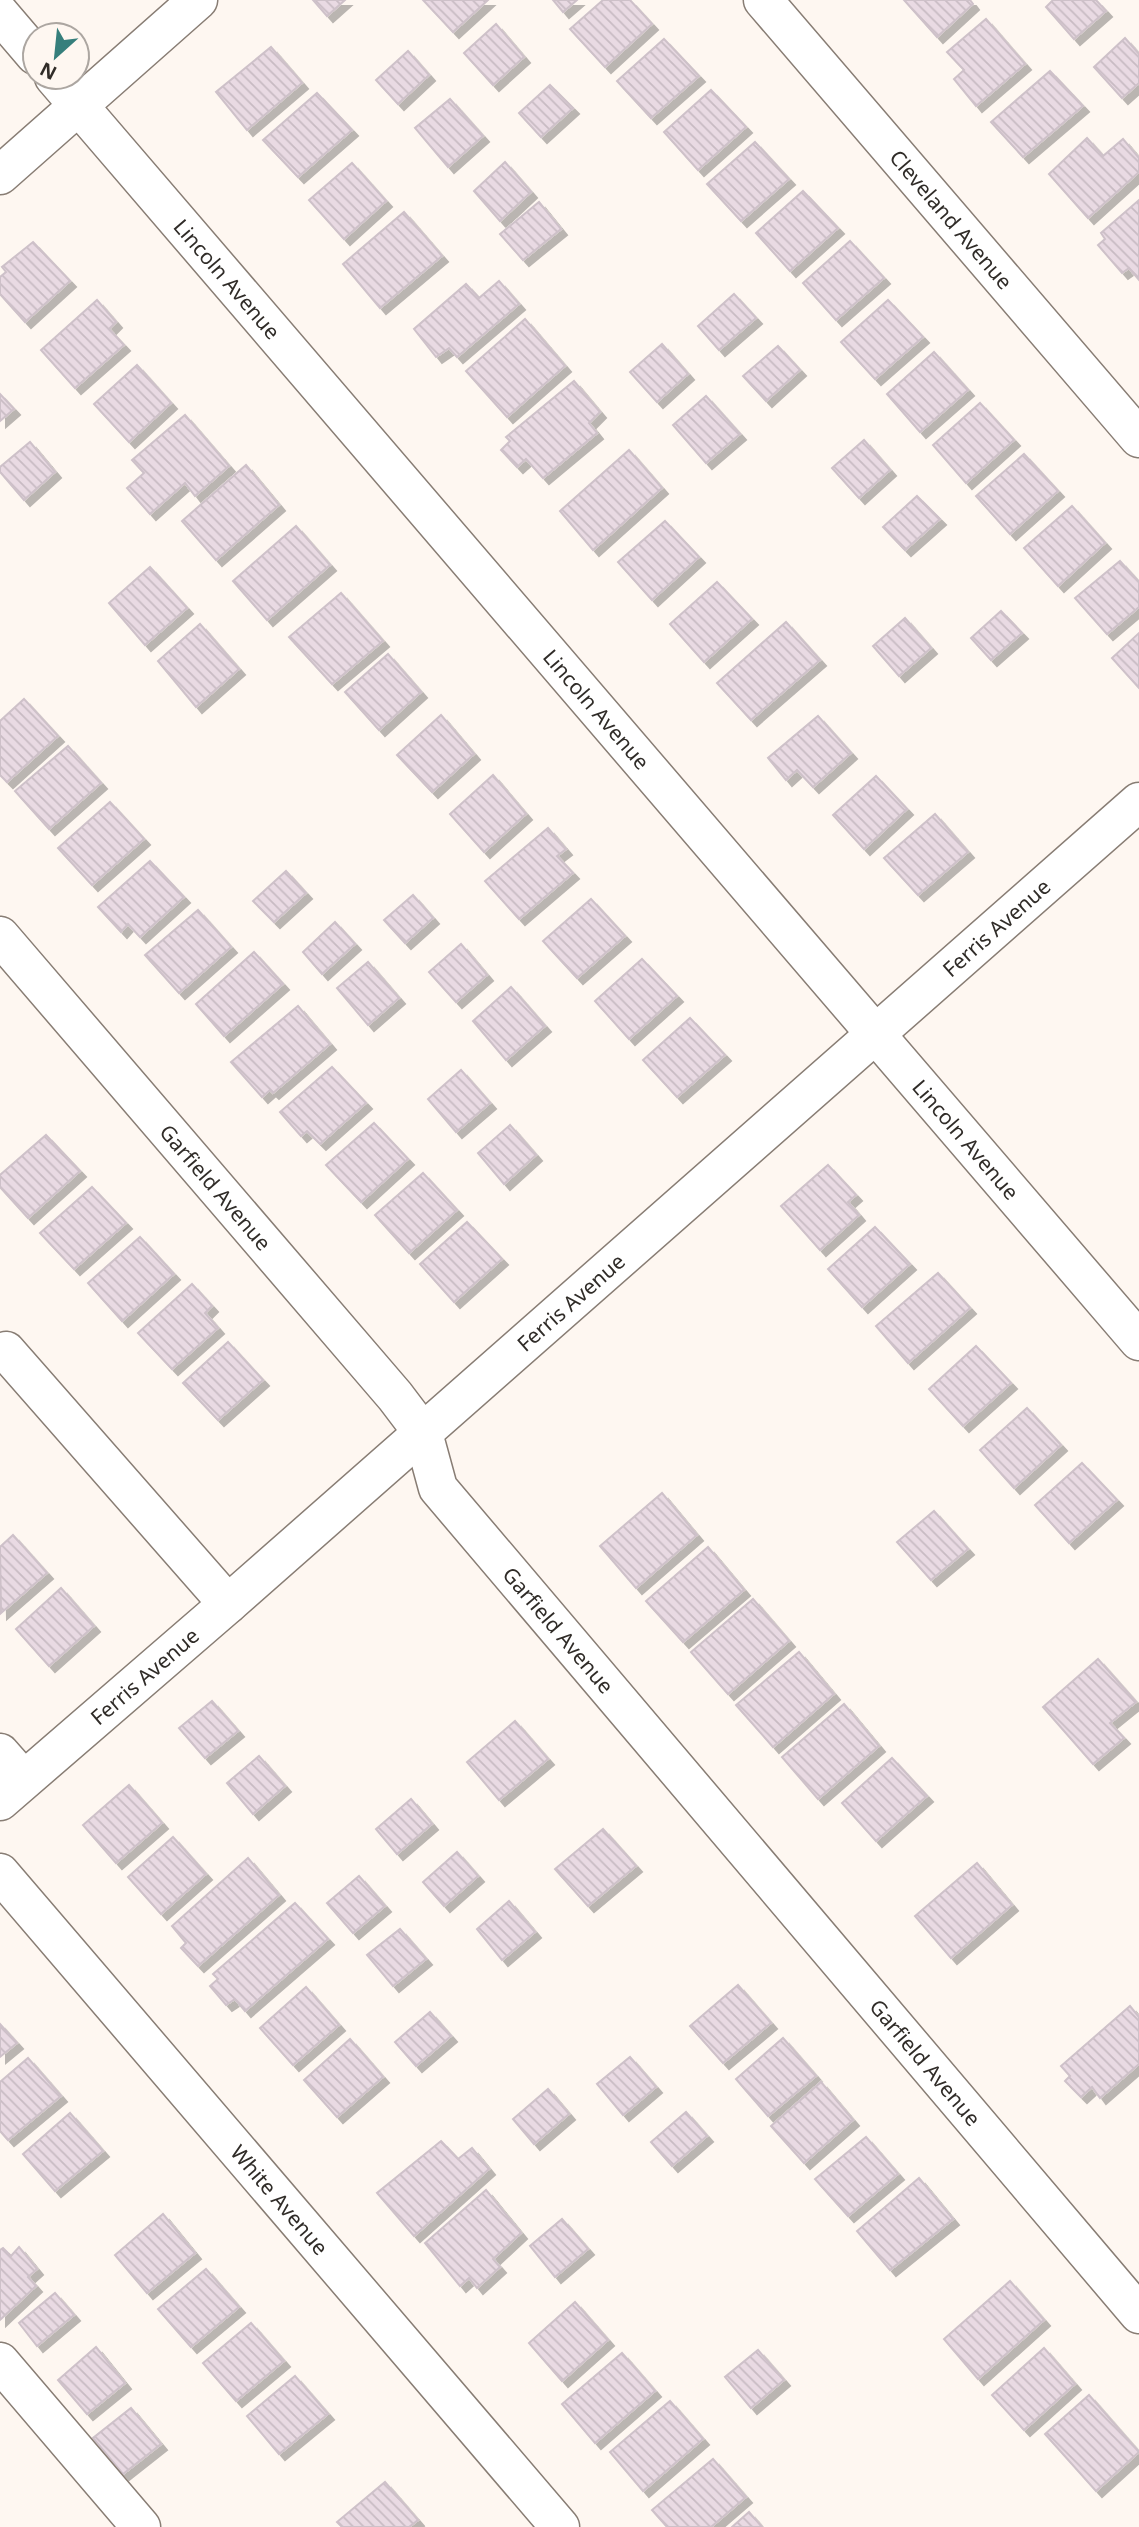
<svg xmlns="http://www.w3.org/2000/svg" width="1139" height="2527" font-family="'Noto Sans',sans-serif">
  <defs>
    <pattern id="building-back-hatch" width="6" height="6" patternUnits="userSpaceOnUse" patternTransform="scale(1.75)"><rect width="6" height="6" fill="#e9dae3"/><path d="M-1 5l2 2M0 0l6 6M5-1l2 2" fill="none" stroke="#c8bbc3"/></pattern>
    <filter id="shadow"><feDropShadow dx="6" dy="6" stdDeviation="0" flood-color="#0004"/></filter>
  </defs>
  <rect width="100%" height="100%" fill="#fef7f1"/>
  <g fill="url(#building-back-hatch)" stroke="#cec1c9" stroke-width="2" filter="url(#shadow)">
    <path d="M313,0H345L327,16Z"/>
    <path d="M423,0H488L453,32Z"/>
    <path d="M553,0H577L563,12Z"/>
    <path d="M603,0H630L652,24L605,67L570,29Z"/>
    <path d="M904,0H970L973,4L937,37Z"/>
    <path d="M1053,0H1096L1106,11L1074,39L1046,7Z"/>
    <path d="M986,19L1025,64L976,106L954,79L964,70L947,52Z"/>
    <path d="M496,24L524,57L493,85L464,53Z"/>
    <path d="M1125,38L1139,54V83L1122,98L1094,67Z"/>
    <path d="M664,39L699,76L651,118L617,81Z"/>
    <path d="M271,47L302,83L247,130L216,92Z"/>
    <path d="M408,51L429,75L398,104L376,80Z"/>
    <path d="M1050,71L1083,106L1023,157L991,122Z"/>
    <path d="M550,85L573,108L541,137L519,113Z"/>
    <path d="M711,90L746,127L698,170L664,132Z"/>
    <path d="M317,93L352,130L298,177L263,140Z"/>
    <path d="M450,99L483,136L448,167L415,128Z"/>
    <path d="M1087,138L1103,156L1123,139L1139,158V172L1088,218L1049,174Z"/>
    <path d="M755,142L789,179L741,221L707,184Z"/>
    <path d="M505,162L531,192L500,221L474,191Z"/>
    <path d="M352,163L386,201L344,239L309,200Z"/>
    <path d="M803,191L838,228L790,271L756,233Z"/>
    <path d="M1139,200V280L1129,268L1122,273L1098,245L1105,239L1101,233Z"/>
    <path d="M539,202L561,229L523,260L500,234Z"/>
    <path d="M404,212L442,256L380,308L343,264Z"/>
    <path d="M850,241L884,278L836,320L803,283Z"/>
    <path d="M33,242L70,281L25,322L0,294V277L6,272L2,267Z"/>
    <path d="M499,281L519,304L457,357L449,348L436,357L414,329L466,284L479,298Z"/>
    <path d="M734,294L756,318L719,350L698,326Z"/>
    <path d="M97,300L116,322L109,329L124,345L75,388L41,350Z"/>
    <path d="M888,300L923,337L875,379L841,342Z"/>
    <path d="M525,319L565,366L507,417L466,371Z"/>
    <path d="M662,344L688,374L657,402L630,372Z"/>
    <path d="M778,346L800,370L766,401L743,376Z"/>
    <path d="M934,352L968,390L920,432L887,394Z"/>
    <path d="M137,365L171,403L129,442L94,404Z"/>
    <path d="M574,381L600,412L589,423L597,433L543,478L526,459L517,467L501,450L510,441L506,437Z"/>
    <path d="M0,394L14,409L0,421Z"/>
    <path d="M706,396L740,434L706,463L673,425Z"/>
    <path d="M980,403L1014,440L966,483L933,445Z"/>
    <path d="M185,415L229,466L195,496L185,483L150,514L127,488L144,473L132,460Z"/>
    <path d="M864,440L890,470L859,498L832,468Z"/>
    <path d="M30,442L55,472L24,500L0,472V467Z"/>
    <path d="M629,450L662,488L593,550L560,511Z"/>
    <path d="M1024,454L1058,491L1010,534L976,496Z"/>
    <path d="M246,465L279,505L216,560L182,521Z"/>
    <path d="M917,496L940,519L905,550L883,527Z"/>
    <path d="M1072,506L1105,543L1058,586L1024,548Z"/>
    <path d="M665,521L699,557L652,600L618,562Z"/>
    <path d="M296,526L330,565L267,620L233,581Z"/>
    <path d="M1120,561L1139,582V607L1107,634L1075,598Z"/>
    <path d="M150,567L187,608L145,645L109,603Z"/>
    <path d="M717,582L752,619L704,662L670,624Z"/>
    <path d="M341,593L383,641L332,684L289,637Z"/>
    <path d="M1001,611L1022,633L991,660L971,638Z"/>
    <path d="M905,618L931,648L899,676L873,646Z"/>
    <path d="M786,622L820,660L751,720L717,683Z"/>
    <path d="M200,624L239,669L196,707L158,661Z"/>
    <path d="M1139,633V688L1112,658Z"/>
    <path d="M388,654L421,692L379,730L345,692Z"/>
    <path d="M24,699L58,736L7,782L0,775V721Z"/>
    <path d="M441,715L474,754L432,792L397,755Z"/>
    <path d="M818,716L851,753L813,787L797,770L786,780L768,758Z"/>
    <path d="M68,746L101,783L49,829L15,791Z"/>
    <path d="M493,775L526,814L484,852L450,814Z"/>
    <path d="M876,776L907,809L864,849L833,815Z"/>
    <path d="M110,802L144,839L92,885L58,848Z"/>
    <path d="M935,814L968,852L918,895L884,858Z"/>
    <path d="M548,828L566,849L557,856L573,873L519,919L485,881Z"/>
    <path d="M150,861L184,897L140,937L128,924L121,932L98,907Z"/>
    <path d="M286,871L306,893L274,922L253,901Z"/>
    <path d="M413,895L433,918L405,943L384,920Z"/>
    <path d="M591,899L625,936L577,978L543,941Z"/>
    <path d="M198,910L231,947L179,993L145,955Z"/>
    <path d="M335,922L355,944L322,974L303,952Z"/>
    <path d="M461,944L487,975L456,1002L429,972Z"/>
    <path d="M254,952L283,984L224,1036L196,1004Z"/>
    <path d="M642,959L677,996L629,1039L595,1001Z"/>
    <path d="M368,962L399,998L368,1025L337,988Z"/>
    <path d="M511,987L545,1026L506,1060L473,1021Z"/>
    <path d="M298,1006L330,1044L273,1093L270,1090L262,1097L231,1062Z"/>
    <path d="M690,1018L725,1055L677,1097L643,1060Z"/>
    <path d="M332,1067L366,1103L320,1144L307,1131L301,1136L280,1112Z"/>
    <path d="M461,1070L490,1103L456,1132L428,1099Z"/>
    <path d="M374,1123L408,1159L361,1202L326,1165Z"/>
    <path d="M510,1125L536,1155L504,1184L478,1153Z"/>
    <path d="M46,1135L80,1171L28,1218L0,1187V1175Z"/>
    <path d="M828,1165L856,1195L848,1202L859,1215L820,1250L781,1206Z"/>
    <path d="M423,1173L457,1210L409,1253L375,1215Z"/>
    <path d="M92,1187L126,1223L74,1269L40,1233Z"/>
    <path d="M467,1222L502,1259L454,1302L420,1264Z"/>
    <path d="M875,1227L910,1264L862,1307L828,1269Z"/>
    <path d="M140,1237L174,1274L122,1321L88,1283Z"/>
    <path d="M938,1273L970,1308L908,1363L876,1326Z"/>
    <path d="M192,1284L212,1306L205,1313L218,1328L172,1369L138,1333Z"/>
    <path d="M228,1342L263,1380L218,1420L183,1383Z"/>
    <path d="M976,1346L1011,1383L963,1426L929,1389Z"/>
    <path d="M1027,1408L1061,1445L1014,1488L980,1450Z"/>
    <path d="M1082,1463L1117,1500L1069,1543L1035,1505Z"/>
    <path d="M662,1493L697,1535L636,1588L600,1546Z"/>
    <path d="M934,1511L968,1549L931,1580L897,1542Z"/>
    <path d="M13,1535L47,1573L1,1613L0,1547Z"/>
    <path d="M708,1547L744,1590L683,1642L646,1601Z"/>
    <path d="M61,1588L94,1626L49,1666L16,1629Z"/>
    <path d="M753,1599L789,1641L728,1694L691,1652Z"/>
    <path d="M799,1652L834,1694L773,1747L736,1705Z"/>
    <path d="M1098,1659L1136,1702L1110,1723L1124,1738L1093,1764L1043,1707Z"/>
    <path d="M212,1701L238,1731L205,1758L179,1728Z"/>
    <path d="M844,1704L879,1746L818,1799L782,1757Z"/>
    <path d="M515,1721L548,1759L499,1800L467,1762Z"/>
    <path d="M259,1756L285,1786L253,1814L227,1783Z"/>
    <path d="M892,1758L927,1796L876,1841L842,1803Z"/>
    <path d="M129,1785L162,1823L116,1863L83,1825Z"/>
    <path d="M411,1799L432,1824L397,1854L376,1829Z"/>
    <path d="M603,1829L636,1866L588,1906L555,1869Z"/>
    <path d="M173,1837L206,1874L161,1914L128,1877Z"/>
    <path d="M457,1852L478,1876L444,1906L423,1882Z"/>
    <path d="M248,1858L279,1895L198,1966L181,1948L186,1943L172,1926Z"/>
    <path d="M977,1863L1012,1905L951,1958L915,1916Z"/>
    <path d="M359,1876L385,1906L353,1933L327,1903Z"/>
    <path d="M509,1901L535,1932L502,1960L477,1929Z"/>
    <path d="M295,1903L328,1939L245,2011L235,1999L226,2005L210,1986L218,1979L213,1974Z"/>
    <path d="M400,1929L426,1959L393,1986L367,1955Z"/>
    <path d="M738,1985L771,2023L723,2063L690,2026Z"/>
    <path d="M306,1987L339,2025L293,2065L260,2028Z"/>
    <path d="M1130,2006L1139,2017V2064L1100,2098L1092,2087L1081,2097L1065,2081L1070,2076L1061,2066Z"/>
    <path d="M430,2012L451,2036L416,2066L395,2042Z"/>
    <path d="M0,2024L17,2043L0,2057Z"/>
    <path d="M783,2038L816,2076L768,2116L736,2079Z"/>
    <path d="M350,2039L383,2077L337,2117L304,2080Z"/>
    <path d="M630,2057L656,2087L623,2115L597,2084Z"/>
    <path d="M28,2058L61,2096L8,2140L0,2131V2082Z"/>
    <path d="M821,2082L853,2120L804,2163L771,2126Z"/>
    <path d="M548,2089L569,2114L534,2144L513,2119Z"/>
    <path d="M686,2112L707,2136L672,2166L651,2142Z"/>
    <path d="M70,2113L103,2151L55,2191L23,2154Z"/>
    <path d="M866,2137L898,2174L848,2216L815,2179Z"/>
    <path d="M441,2141L458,2159L472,2148L489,2169L414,2236L377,2193Z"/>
    <path d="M919,2178L953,2219L890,2270L857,2231Z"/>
    <path d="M486,2190L521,2233L493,2259L500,2267L477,2288L469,2278L460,2286L425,2243Z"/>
    <path d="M163,2214L195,2253L147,2293L115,2255Z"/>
    <path d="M562,2219L588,2249L555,2277L530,2246Z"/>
    <path d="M19,2247L37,2269L28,2277L36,2286L0,2320V2250L3,2248L11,2256Z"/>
    <path d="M206,2269L239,2307L191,2347L158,2309Z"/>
    <path d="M1010,2281L1044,2320L978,2379L944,2339Z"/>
    <path d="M55,2293L74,2315L37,2346L19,2323Z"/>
    <path d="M575,2302L608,2340L562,2381L529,2343Z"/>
    <path d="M251,2323L284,2361L236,2401L203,2363Z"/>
    <path d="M96,2347L125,2383L87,2414L58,2380Z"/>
    <path d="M1044,2348L1075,2384L1024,2430L992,2395Z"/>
    <path d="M758,2350L784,2380L751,2408L725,2377Z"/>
    <path d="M622,2353L655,2391L595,2443L562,2404Z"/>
    <path d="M295,2376L328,2414L279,2454L247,2416Z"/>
    <path d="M1089,2395L1139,2452L1096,2491L1045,2434Z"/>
    <path d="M670,2401L703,2439L643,2491L610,2452Z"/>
    <path d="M131,2408L161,2444L123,2474L93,2438Z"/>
    <path d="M713,2459L746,2497L711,2527H667L652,2510Z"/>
    <path d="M385,2482L418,2520L409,2527H342L337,2522Z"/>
    <path d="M749,2512L762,2527H732Z"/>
  </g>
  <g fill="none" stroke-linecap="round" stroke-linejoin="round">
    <defs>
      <g id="minor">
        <path id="s1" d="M763,0L1139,438"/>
        <path d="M0,14L35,55"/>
        <path id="s2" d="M54,77L1139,1341"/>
        <path d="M0,175L198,0"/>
        <path id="s3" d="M0,936L395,1396L423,1433L438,1488L1139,2314"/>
        <path d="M6,1351L228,1604"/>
        <path d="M0,1753L23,1779"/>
        <path id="s4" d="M0,1801L228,1604L1139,802"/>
        <path id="s5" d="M0,1873L560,2527"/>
        <path d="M0,2362L141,2527"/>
      </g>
    </defs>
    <use href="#minor" stroke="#887d74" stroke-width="41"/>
    <use href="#minor" stroke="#fff" stroke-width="38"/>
  </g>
  <g text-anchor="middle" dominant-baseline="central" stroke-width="5" stroke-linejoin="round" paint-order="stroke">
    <g font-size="21" fill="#302c28" stroke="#fef7f1">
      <text stroke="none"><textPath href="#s1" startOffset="289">Cleveland Avenue</textPath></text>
      <text stroke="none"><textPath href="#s2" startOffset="266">Lincoln Avenue</textPath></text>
      <text stroke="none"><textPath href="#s2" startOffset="833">Lincoln Avenue</textPath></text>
      <text stroke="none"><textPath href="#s4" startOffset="1325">Ferris Avenue</textPath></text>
      <text stroke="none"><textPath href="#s2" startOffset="1400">Lincoln Avenue</textPath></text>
      <text stroke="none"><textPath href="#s3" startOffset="331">Garfield Avenue</textPath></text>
      <text stroke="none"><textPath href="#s4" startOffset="758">Ferris Avenue</textPath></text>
      <text stroke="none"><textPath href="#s3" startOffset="896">Garfield Avenue</textPath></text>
      <text stroke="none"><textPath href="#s4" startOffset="191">Ferris Avenue</textPath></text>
      <text stroke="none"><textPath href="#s3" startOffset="1463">Garfield Avenue</textPath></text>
      <text stroke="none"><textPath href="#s5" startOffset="430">White Avenue</textPath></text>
    </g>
  </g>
  <g transform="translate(56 56) rotate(207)"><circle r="33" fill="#fef7f1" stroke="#aca6a1" stroke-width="2"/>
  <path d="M0-5L12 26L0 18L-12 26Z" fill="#367f7c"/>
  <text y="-10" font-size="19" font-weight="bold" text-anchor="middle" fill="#302c28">N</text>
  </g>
</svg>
